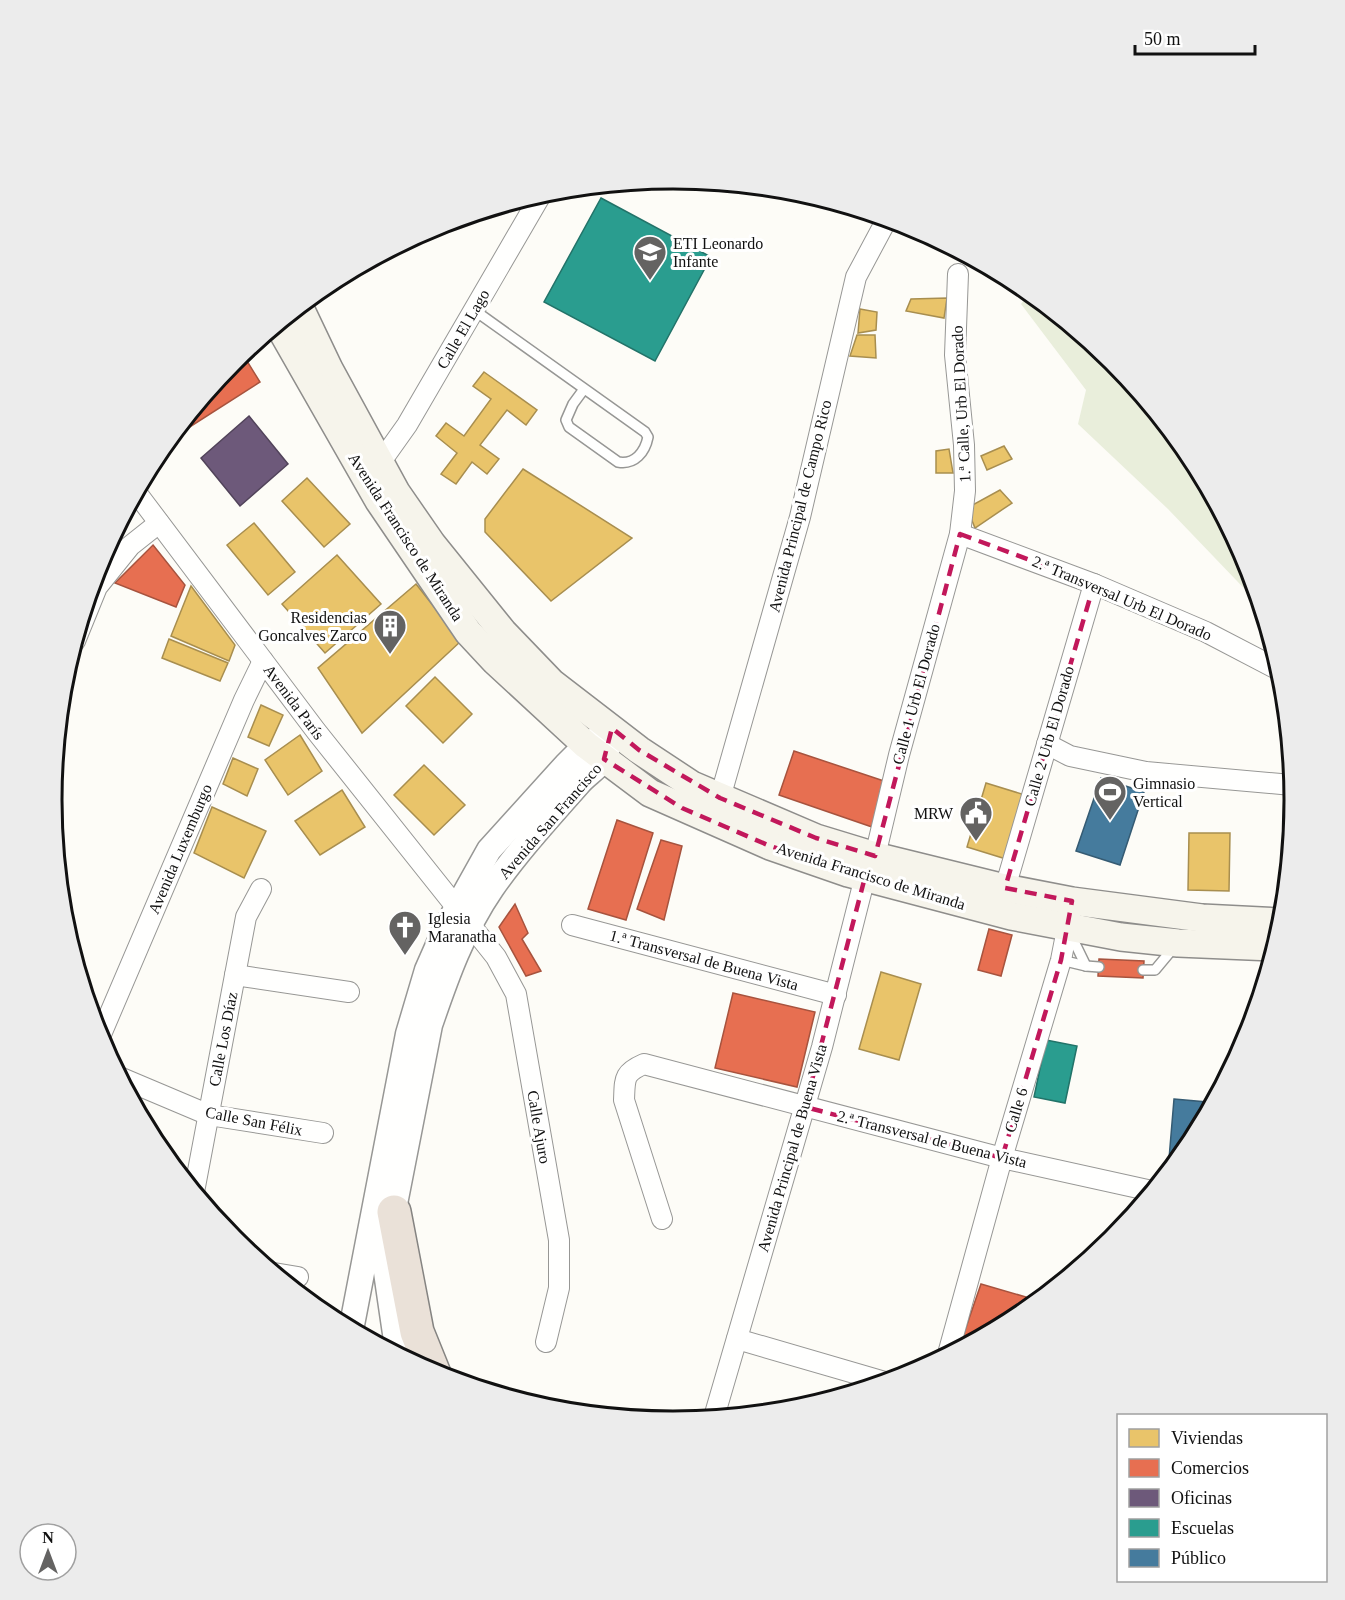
<svg xmlns="http://www.w3.org/2000/svg" width="1345" height="1600" font-family="Georgia,serif">
  <rect width="100%" height="100%" fill="#fdfcf7"/>
  <path fill="#e9eedb" d="M1029,293L1112,361L1189,455L1247,562L1260,605L1168,509L1078,424L1086,390L1021,304Z"/>
  <g fill="#e9c46a" stroke="#a88e4f" stroke-width="1.5">
    <path d="M947,298L944,318L906,311L911,299Z"/>
    <path d="M860,309L877,312L876,330L858,333Z"/>
    <path d="M857,335H875L876,358L850,356Z"/>
    <path d="M484,372L537,410L526,425L507,410L480,445L499,459L487,474L472,462L456,484L441,474L457,453L436,436L446,423L464,436L491,399L473,386Z"/>
    <path d="M1004,446L1012,459L987,470L981,456Z"/>
    <path d="M949,449L953,473H936V451Z"/>
    <path d="M523,469L632,538L551,601L485,532V519Z"/>
    <path d="M307,478L350,524L324,547L282,501Z"/>
    <path d="M1000,490L1012,503L975,528L967,508Z"/>
    <path d="M254,523L295,572L268,595L227,545Z"/>
    <path d="M337,555L381,604L325,653L282,604Z"/>
    <path d="M416,584L461,641L362,733L318,668Z"/>
    <path d="M191,586L235,645L229,661L171,636Z"/>
    <path d="M169,639L228,663L220,681L162,658Z"/>
    <path d="M435,677L472,714L443,743L406,706Z"/>
    <path d="M261,705L283,715L269,746L248,737Z"/>
    <path d="M300,735L322,771L288,795L265,760Z"/>
    <path d="M233,758L258,769L247,796L223,784Z"/>
    <path d="M424,765L465,805L434,835L394,795Z"/>
    <path d="M986,783L1025,795L1006,859L967,847Z"/>
    <path d="M342,790L365,827L320,855L295,821Z"/>
    <path d="M212,807L266,831L244,878L194,853Z"/>
    <path d="M1189,833H1230L1229,891L1188,890Z"/>
    <path d="M881,972L921,984L899,1060L859,1049Z"/>
  </g>
  <g fill="#e76f51" stroke="#a7533e" stroke-width="1.5">
    <path d="M242,353L260,382L174,437L172,435L233,360Z"/>
    <path d="M153,545L185,585L176,607L115,583Z"/>
    <path d="M794,751L887,782L872,827L779,795Z"/>
    <path d="M617,820L653,833L626,920L588,909Z"/>
    <path d="M661,840L682,846L664,920L637,909Z"/>
    <path d="M515,904L528,933L522,939L541,971L526,976L499,927Z"/>
    <path d="M989,929L1012,935L1001,976L978,970Z"/>
    <path d="M1099,959L1144,961L1143,978L1098,976Z"/>
    <path d="M733,993L815,1012L797,1087L715,1068Z"/>
    <path d="M981,1284L1026,1297L1023,1313L1017,1317L971,1342L962,1339Z"/>
  </g>
  <path fill="#6d597a" stroke="#51435a" stroke-width="1.5" d="M249,416L288,464L240,506L201,458Z"/>
  <g fill="#2a9d8f" stroke="#227369" stroke-width="1.5">
    <path d="M601,198L711,257L655,361L544,302Z"/>
    <path d="M1046,1040L1077,1046L1065,1103L1034,1097Z"/>
  </g>
  <g fill="#457b9d" stroke="#355b73" stroke-width="1.5">
    <path d="M1101,778L1144,792L1120,865L1076,851Z"/>
    <path d="M1174,1099L1207,1102L1206,1114L1189,1146L1168,1171Z"/>
  </g>
  <g fill="none" stroke-linecap="round" stroke-linejoin="round">
    <defs>
      <g id="service">
        <path d="M474,310L645,432L648,437C645,452 635,465 618,462L569,427L566,420L573,404L584,389"/>
        <path d="M1070,933L1086,966"/>
        <path d="M1061,960L1086,966L1099,967"/>
        <path d="M1143,970H1155L1175,946"/>
      </g>
      <g id="minor">
        <path d="M380,463L407,425L542,193"/>
        <path d="M136,492L316,731L496,957L516,994L559,1240V1288L546,1342"/>
        <path d="M960,534L1094,584L1206,632L1279,670"/>
        <path d="M75,641L97,587L130,546L159,523"/>
        <path d="M1047,744L1070,756L1146,772L1292,785"/>
        <path d="M720,798L800,517L856,277L887,219"/>
        <path d="M875,856L899,755L960,534L965,491L964,445L955,355L958,274"/>
        <path d="M1005,888L1094,584"/>
        <path d="M572,925L836,995"/>
        <path d="M235,975L349,992"/>
        <path d="M99,1039L244,700L263,661"/>
        <path d="M119,1077L209,1115L323,1133"/>
        <path d="M194,1192L246,917L261,889"/>
        <path d="M662,1219L624,1100C625,1079 623,1073 644,1064L1002,1158L1152,1191"/>
        <path d="M274,1273L298,1277"/>
        <path d="M737,1339L885,1382"/>
        <path d="M948,1354L1002,1158L1061,960L1070,914"/>
        <path d="M714,1417L822,1047L865,877"/>
      </g>
      <g id="tertiary">
        <path d="M351,1330L408,1034L427,970L446,927L489,850L566,765L586,745L603,735"/>
        <path d="M398,1354L386,1272L385,1255L430,1025C446,978 463,930 492,888C518,851 549,817 579,783C586,775 596,769 602,761C607,756 608,746 609,739"/>
      </g>
      <g id="secondary">
        <path d="M299,306L329,369L396,492L432,544L503,632L552,683L639,750L692,785L816,838L875,856L1005,888L1072,901L1202,918L1282,922"/>
        <path d="M278,324L379,501L468,632L495,661L586,745L650,793L770,846L848,873L1011,916L1121,937L1178,943L1274,947"/>
      </g>
      <path id="motorway" d="M394,1212L417,1332L434,1374"/>
    </defs>
    <use href="#service" stroke="#979795" stroke-width="12"/>
    <use href="#minor" stroke="#979795" stroke-width="22"/>
    <use href="#tertiary" stroke="#979795" stroke-width="27"/>
    <use href="#secondary" stroke="#8e8d8b" stroke-width="30"/>
    <use href="#motorway" stroke="#858482" stroke-width="36"/>
    <use href="#service" stroke="#fffffe" stroke-width="9"/>
    <use href="#minor" stroke="#fffffe" stroke-width="20"/>
    <use href="#tertiary" stroke="#fffffe" stroke-width="24"/>
    <use href="#secondary" stroke="#f6f4eb" stroke-width="27"/>
    <use href="#motorway" stroke="#eae1d8" stroke-width="33"/>
  </g>
  <path fill="none" stroke="#c2185b" stroke-width="4.5" stroke-dasharray="12 8" stroke-linejoin="round" d="M960,534L1094,584L1005,888L1072,901L1061,960L1002,1158L805,1107L865,877L770,846L682,808L604,759L612,728L639,750L720,798L816,838L875,856Z"/>
  <defs>
    <symbol id="school-pin" viewBox="-11 -11 22 30"><path d="M0 17L-7.5 6A9.5 9.5 0 1 1 7.5 6Z" fill="#646362" stroke="#fff"/><path d="M0-5L7-2L0 1L-7-2ZM-4 1L0 2.5L4 1V4Q0 6-4 4Z" fill="#fff"/></symbol>
    <symbol id="building-pin" viewBox="-11 -11 22 30"><path d="M0 17L-7.5 6A9.5 9.5 0 1 1 7.5 6Z" fill="#646362" stroke="#fff"/><path d="M-4-6H4V6H1V3H-1V6H-4ZM-2.5-4.3h1.7v1.8h-1.7ZM.8-4.3h1.7v1.8H.8ZM-2.5-1h1.7V.8h-1.7ZM.8-1h1.7V.8H.8Z" fill="#fff"/></symbol>
    <symbol id="stadium-pin" viewBox="-11 -11 22 30"><path d="M0 17L-7.5 6A9.5 9.5 0 1 1 7.5 6Z" fill="#646362" stroke="#fff"/><path d="M0-5a6.5 5 0 1 0 0 10a6.5 5 0 1 0 0-10ZM-3.5-1.8h7v3.6h-7Z" fill="#fff"/></symbol>
    <symbol id="civic-pin" viewBox="-11 -11 22 30"><path d="M0 17L-7.5 6A9.5 9.5 0 1 1 7.5 6Z" fill="#646362" stroke="#fff"/><path d="M-.6-6.5H3V-4.5H.6V-3L4-1V1h2V6H-6V1h2V-1L-.6-3ZM-1.2 2.5V6h2.4V2.5Z" fill="#fff"/></symbol>
    <symbol id="church-pin" viewBox="-11 -11 22 30"><path d="M0 17L-7.5 6A9.5 9.5 0 1 1 7.5 6Z" fill="#646362" stroke="#fff"/><path d="M-1.2-6h2.4v3.5h3.3v2.4h-3.3V6h-2.4V-.1h-3.3v-2.4h3.3Z" fill="#fff"/></symbol>
  </defs>
  <g fill-rule="evenodd">
    <use href="#school-pin" x="631" y="233" width="38" height="52"/>
    <use href="#building-pin" x="371" y="607" width="38" height="52"/>
    <use href="#stadium-pin" x="1091" y="773" width="38" height="52"/>
    <use href="#civic-pin" x="957" y="794" width="38" height="52"/>
    <use href="#church-pin" x="386" y="908" width="38" height="52"/>
  </g>
  <g text-anchor="middle" dominant-baseline="central" stroke-width="6" stroke-linejoin="round" paint-order="stroke">
    <g font-size="16" fill="#111" stroke="#fff" text-anchor="start">
      <text x="673" y="243">ETI Leonardo<tspan x="673" dy="18">Infante</tspan></text>
      <text x="367" y="617" text-anchor="end">Residencias<tspan x="367" dy="18">Goncalves Zarco</tspan></text>
      <text x="1133" y="783">Gimnasio<tspan x="1133" dy="18">Vertical</tspan></text>
      <text x="953" y="813" text-anchor="end">MRW</text>
      <text x="428" y="918">Iglesia<tspan x="428" dy="18">Maranatha</tspan></text>
    </g>
    <g font-size="16" fill="#111" stroke="#fff">
      <text transform="translate(463 329) rotate(-60)">Calle El Lago</text>
      <text transform="translate(961 404) rotate(-93)">1.ª Calle, Urb El Dorado</text>
      <text transform="translate(800 506) rotate(-76)">Avenida Principal de Campo Rico</text>
      <text transform="translate(406 537) rotate(57)">Avenida Francisco de Miranda</text>
      <text transform="translate(1122 598) rotate(23)">2.ª Transversal Urb El Dorado</text>
      <text transform="translate(916 694) rotate(-75)">Calle 1 Urb El Dorado</text>
      <text transform="translate(294 702) rotate(53)">Avenida París</text>
      <text transform="translate(1049 736) rotate(-74)">Calle 2 Urb El Dorado</text>
      <text transform="translate(550 821) rotate(-49)">Avenida San Francisco</text>
      <text transform="translate(180 849) rotate(-67)">Avenida Luxemburgo</text>
      <text transform="translate(871 876) rotate(17)">Avenida Francisco de Miranda</text>
      <text transform="translate(704 960) rotate(15)">1.ª Transversal de Buena Vista</text>
      <text transform="translate(223 1039) rotate(-79)">Calle Los Díaz</text>
      <text transform="translate(1016 1110) rotate(-73)">Calle 6</text>
      <text transform="translate(254 1121) rotate(11)">Calle San Félix</text>
      <text transform="translate(539 1127) rotate(80)">Calle Ajuro</text>
      <text transform="translate(932 1139) rotate(14)">2.ª Transversal de Buena Vista</text>
      <text transform="translate(792 1148) rotate(-74)">Avenida Principal de Buena Vista</text>
    </g>
  </g>
  <path d="M0 0H1345V1600H0ZM62 800a611 611 0 1 1 1222 0a611 611 0 1 1-1222 0Z" fill="#ececec" fill-rule="evenodd"/>
  <path fill="none" stroke="#111" stroke-width="3" d="M62 800a611 611 0 1 1 1222 0a611 611 0 1 1-1222 0Z"/>
  <rect x="1117" y="1414" width="210" height="168" fill="#ffffff" stroke="#a0a0a0" stroke-width="1.5"/>
  <rect x="1129" y="1429" width="30" height="18" fill="#e9c46a" stroke="#a0a0a0" stroke-width="1.5"/>
  <text x="1171" y="1444" font-size="18" fill="#111111">Viviendas</text>
  <rect x="1129" y="1459" width="30" height="18" fill="#e76f51" stroke="#a0a0a0" stroke-width="1.5"/>
  <text x="1171" y="1474" font-size="18" fill="#111111">Comercios</text>
  <rect x="1129" y="1489" width="30" height="18" fill="#6d597a" stroke="#a0a0a0" stroke-width="1.5"/>
  <text x="1171" y="1504" font-size="18" fill="#111111">Oficinas</text>
  <rect x="1129" y="1519" width="30" height="18" fill="#2a9d8f" stroke="#a0a0a0" stroke-width="1.5"/>
  <text x="1171" y="1534" font-size="18" fill="#111111">Escuelas</text>
  <rect x="1129" y="1549" width="30" height="18" fill="#457b9d" stroke="#a0a0a0" stroke-width="1.5"/>
  <text x="1171" y="1564" font-size="18" fill="#111111">Público</text>
  <g transform="translate(48 1552)"><circle r="28" fill="#ffffff" stroke="#a0a0a0" stroke-width="1.5"/>
  <path d="M0-4.5L10 22L0 15L-10 22Z" fill="#646362"/>
  <text y="-9" font-size="16" font-weight="bold" text-anchor="middle" fill="#111111">N</text>
  </g>
  <path d="M1135 45v9h120v-9" fill="none" stroke="#111111" stroke-width="3"/>
  <text x="1144" y="45" font-size="18" fill="#111111" stroke="#ffffff" stroke-width="4.5" paint-order="stroke">50 m</text>
</svg>
